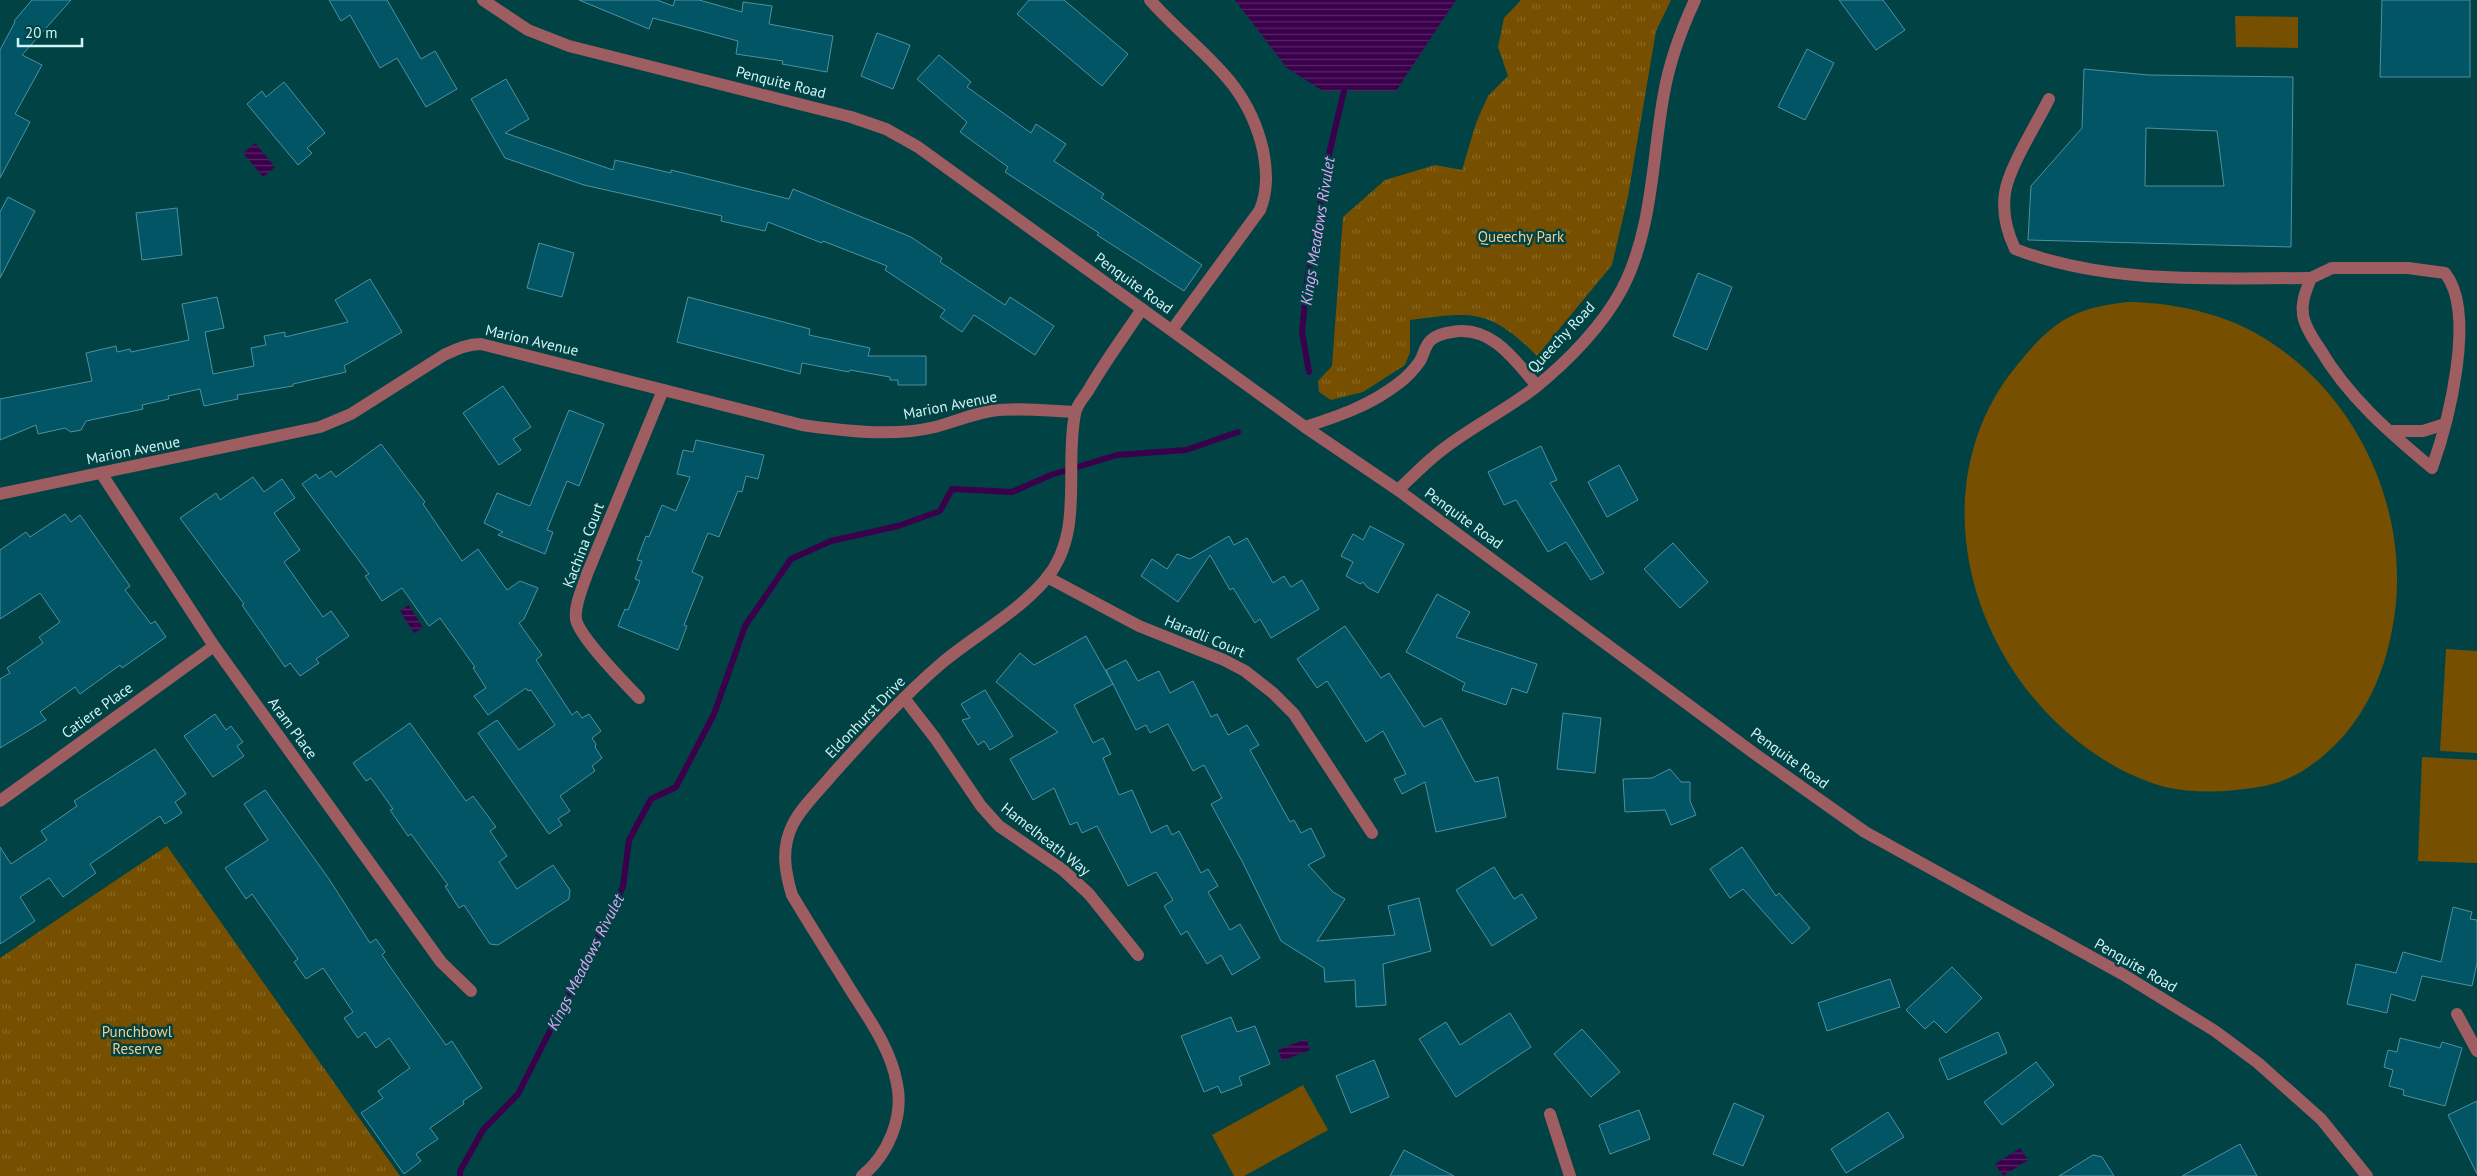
<svg xmlns="http://www.w3.org/2000/svg" width="2477" height="1176" font-family="'PT Sans',sans-serif">
  <defs>
    <pattern id="park-tufts" width="24" height="20" patternUnits="userSpaceOnUse" patternTransform="scale(1.25)"><rect width="24" height="20" fill="#765000"/><path d="M3 7l-1-3M5 7V3M7 7l1-3M15 17l-1-3M17 17v-4M19 17l1-3" fill="none" stroke="#886a26"/></pattern>
    <pattern id="water-rules" width="6" height="5" patternUnits="userSpaceOnUse" patternTransform="scale(1.25)"><rect width="6" height="5" fill="#3b004c"/><path d="M0 2.5h6" fill="none" stroke="#562666"/></pattern>
  </defs>
  <rect width="100%" height="100%" fill="#014244"/>
  <g fill="url(#park-tufts)">
    <path d="M1521,0H1671L1656,31L1628,196L1612,265L1537,356C1490,309 1474,311 1410,320V352L1405,365L1363,392L1331,400L1319,392L1318,381L1332,366L1343,217L1385,180L1435,165L1462,170L1476,123L1488,96L1508,76L1498,47L1504,18Z"/>
    <path d="M167,846L400,1176H0V958Z"/>
  </g>
  <g fill="#765000">
    <path d="M2235,16L2298,17V48L2236,47Z"/>
    <path d="M2128,302C2181,303 2236,316 2279,348C2367,410 2413,526 2392,630C2384,673 2366,715 2334,746C2312,767 2290,782 2259,787C2229,792 2195,794 2165,787C2125,776 2089,753 2059,725C1960,632 1927,473 2018,364C2053,321 2073,308 2128,302Z"/>
    <path d="M2446,649L2477,651V753L2440,751Z"/>
    <path d="M2422,757L2477,760V863L2418,861Z"/>
    <path d="M1303,1085L1328,1130L1244,1176H1234L1212,1135Z"/>
  </g>
  <g fill="url(#water-rules)">
    <path d="M1235,0H1456L1396,91H1323L1287,68Z"/>
    <path d="M255,143L275,167L263,177L243,153Z"/>
    <path d="M409,605L423,628L414,633L400,611Z"/>
    <path d="M1306,1039L1310,1050L1282,1061L1278,1050Z"/>
    <path d="M2020,1148L2028,1160L2003,1176L1995,1164Z"/>
  </g>
  <g fill="none" stroke-linecap="round" stroke-linejoin="round">
    <g stroke="#3b004c" stroke-width="6">
      <path d="M1309,372L1302,332L1307,281L1329,154L1344,91"/>
      <path d="M460,1176V1171L483,1130L518,1094L623,887L629,840L651,799L676,787L714,714L745,626L791,559L831,541L898,526L940,511L952,489L1012,492L1051,475L1117,455L1186,450L1238,432"/>
    </g>
  </g>
  <g fill="#015565" stroke="#4e91a3" fill-rule="evenodd">
    <path d="M32,0H71L22,55L42,65L15,114L30,122L0,178V50L15,22L14,21Z"/>
    <path d="M329,0H387L421,59L435,51L457,89L426,107L397,58L380,68L350,15L341,21Z"/>
    <path d="M579,0H657L673,6L675,0H699L742,12L743,2L772,6L769,24L833,36L827,72L782,64L783,61L736,54L738,41L653,18L649,29Z"/>
    <path d="M1029,0H1064L1128,54L1102,86L1017,14Z"/>
    <path d="M1839,0H1883L1905,30L1876,50Z"/>
    <path d="M2382,0H2470V77H2380Z"/>
    <path d="M877,33L910,45L893,89L861,76Z"/>
    <path d="M1807,49L1834,63L1805,120L1778,107Z"/>
    <path d="M939,55L971,82L967,87L1031,133L1036,124L1066,144L1054,161L1104,194L1101,198L1202,265L1184,291L1097,235L1099,233L1005,172L1008,167L960,132L967,122L917,79Z"/>
    <path d="M2084,69L2149,75L2293,77L2291,247L2028,240L2031,186L2082,128ZM2146,128L2217,131L2224,186H2145Z"/>
    <path d="M506,79L529,119L505,133L613,170L615,160L671,173V170L789,199L793,189L911,237L942,258L940,262L1005,305L1010,297L1054,326L1035,355L974,315L962,332L940,317L945,310L885,270L887,266L823,241L822,243L768,222L765,231L721,221L722,216L584,185L505,158L471,99Z"/>
    <path d="M284,82L325,133L307,148L312,153L298,165L247,104L262,91L266,97Z"/>
    <path d="M8,197L35,211L0,278V212Z"/>
    <path d="M177,208L182,255L142,260L136,213Z"/>
    <path d="M539,243L574,253L562,297L527,288Z"/>
    <path d="M1698,273L1732,287L1707,350L1673,336Z"/>
    <path d="M370,279L402,332L344,366L346,372L293,384V386L237,395L238,399L204,406L200,389L168,396L169,399L142,405L143,409L86,421L81,430L71,432L65,428L38,434L36,425L0,440V399L92,381L86,353L116,346L117,352L130,349L131,352L189,340L182,304L217,297L224,328L205,332L213,374L254,366L251,348L266,345L264,336L285,332V337L348,322L335,300Z"/>
    <path d="M688,297L810,329L809,335L870,348L868,356H926V385H898V380H890V377L850,370L849,372L802,363L800,374L677,342Z"/>
    <path d="M503,386L531,427L513,439L521,450L499,465L463,413Z"/>
    <path d="M569,410L604,424L579,486L567,481L547,530L553,532L545,554L498,535L503,532L484,523L497,493L530,506Z"/>
    <path d="M696,440L764,455L758,479L746,476L742,492L738,491L719,537L708,533L692,572L703,577L684,625L687,626L678,650L618,626L625,609L628,610L640,581L635,579L642,561L637,560L646,536L649,537L662,505L676,511L690,477L677,474L683,450L693,452Z"/>
    <path d="M381,444L425,502L423,504L462,561L478,549L507,590L520,581L538,588L524,619L519,623L542,655L536,660L572,715L577,711L582,718L589,714L601,731L592,738L596,744L595,747L602,758L592,766L595,771L560,796L570,811L558,819L562,825L549,834L478,733L497,720L519,750L555,725L531,690L528,691L526,688L488,715L474,696L486,688L473,668L475,667L440,618L429,626L402,588L382,601L365,576L369,574L302,484L316,474L319,479L331,471L336,477Z"/>
    <path d="M1541,446L1557,480L1550,483L1604,573L1591,580L1566,542L1548,552L1516,500L1504,505L1488,472Z"/>
    <path d="M1619,465L1638,500L1607,517L1588,482Z"/>
    <path d="M253,477L264,492L282,479L295,498L274,513L300,550L284,562L323,617L331,611L349,636L316,659L319,663L300,676L290,663L285,667L242,605L244,604L180,518L216,493L220,500Z"/>
    <path d="M65,514L71,522L80,515L130,586L125,590L151,624L155,621L166,637L122,668L120,665L80,694L75,687L40,712L46,720L0,748V679L10,673L7,668L43,643L39,637L60,622L40,593L0,619V550L26,532L30,537Z"/>
    <path d="M1370,526L1404,544L1378,593L1367,587L1363,582L1360,584L1346,576L1353,562L1341,556L1353,534L1363,540Z"/>
    <path d="M1229,536L1234,545L1247,538L1273,583L1284,576L1291,587L1302,580L1319,609L1271,638L1260,619L1255,623L1233,588L1230,590L1210,555L1178,602L1141,576L1152,559L1167,569L1177,554L1190,559Z"/>
    <path d="M1673,543L1708,582L1680,608L1644,569Z"/>
    <path d="M1437,594L1470,612L1456,637L1537,664L1527,693L1512,688L1506,705L1462,690L1465,683L1406,652Z"/>
    <path d="M1345,626L1381,678L1389,673L1424,727L1441,718L1475,782L1498,777L1506,817L1436,832L1425,782L1402,794L1394,779L1406,774L1383,731L1366,742L1327,681L1317,688L1297,659Z"/>
    <path d="M1086,636L1113,684L1074,705L1093,743L1103,738L1111,754L1103,758L1119,795L1132,790L1151,833L1167,825L1172,835L1179,831L1201,873L1208,869L1218,886L1208,892L1230,930L1240,924L1260,958L1232,975L1221,955L1207,964L1187,931L1181,935L1164,906L1173,900L1156,872L1128,886L1097,826L1082,833L1077,822L1070,825L1054,788L1033,800L1010,759L1058,732L996,682L1020,653L1034,665Z"/>
    <path d="M1126,660L1138,681L1159,671L1170,693L1193,681L1211,717L1217,714L1228,735L1247,725L1259,745L1250,750L1290,822L1294,820L1301,833L1311,828L1325,856L1308,865L1333,892L1345,899L1317,941L1395,935L1388,906L1419,898L1431,951L1383,964L1386,1005L1356,1007L1355,980L1325,982L1324,968L1281,941L1243,863L1211,804L1222,798L1204,765L1193,771L1168,724L1150,733L1146,725L1136,730L1106,670Z"/>
    <path d="M985,690L1013,736L990,750L984,741L978,745L962,720L970,718L961,704Z"/>
    <path d="M1563,713L1601,718L1595,773L1557,769Z"/>
    <path d="M215,714L226,730L231,726L243,742L237,746L244,756L213,777L184,736Z"/>
    <path d="M410,723L466,801L473,796L496,827L490,831L507,856L499,862L517,889L553,865L570,890L569,899L498,945L490,944L464,905L459,908L445,886L448,885L411,834L408,836L390,810L393,809L371,778L366,781L353,763Z"/>
    <path d="M155,749L186,794L175,802L182,813L165,824L160,816L90,864L96,873L63,897L49,878L20,897L35,921L0,944V847L11,864L47,840L41,831L77,806L74,801Z"/>
    <path d="M1670,769L1681,782H1690V801L1696,815L1671,825L1665,810L1625,812L1623,779L1652,778Z"/>
    <path d="M265,790L329,879L370,943L376,939L385,952L382,955L405,988L446,1045L452,1041L482,1088L463,1101L464,1104L430,1128L438,1139L416,1154L421,1161L404,1174L361,1113L383,1098L378,1091L410,1068L389,1038L376,1048L365,1032L358,1038L344,1018L353,1012L323,968L306,979L294,962L298,959L252,894L246,899L225,868L268,840L244,804Z"/>
    <path d="M1742,847L1776,896L1779,893L1810,928L1792,944L1743,889L1730,898L1710,869Z"/>
    <path d="M1494,867L1514,899L1522,894L1537,918L1492,946L1456,890Z"/>
    <path d="M2453,907L2472,912L2470,919L2477,920V963L2472,986L2422,976L2415,1001L2391,994L2387,1013L2347,1004L2356,964L2396,973L2403,952L2441,962Z"/>
    <path d="M1952,967L1982,998L1946,1033L1934,1021L1925,1029L1906,1010Z"/>
    <path d="M1890,979L1900,1007L1827,1031L1818,1003Z"/>
    <path d="M1510,1013L1531,1047L1456,1097L1419,1039L1446,1022L1460,1045Z"/>
    <path d="M1231,1017L1237,1032L1255,1026L1270,1064L1239,1077L1242,1085L1221,1093L1218,1086L1204,1092L1181,1036Z"/>
    <path d="M1582,1029L1620,1072L1591,1097L1554,1054Z"/>
    <path d="M1998,1032L2007,1053L1948,1080L1939,1059Z"/>
    <path d="M2400,1038L2440,1048L2442,1042L2462,1048L2445,1106L2403,1095L2404,1090L2389,1086L2393,1070L2384,1067L2388,1050L2397,1052Z"/>
    <path d="M1374,1060L1389,1097L1351,1113L1336,1076Z"/>
    <path d="M2036,1062L2054,1085L2002,1125L1984,1102Z"/>
    <path d="M2477,1101V1174L2448,1115Z"/>
    <path d="M1734,1103L1764,1116L1743,1166L1713,1154Z"/>
    <path d="M1639,1110L1650,1139L1610,1154L1599,1125Z"/>
    <path d="M1888,1112L1904,1137L1846,1173L1831,1149Z"/>
    <path d="M2240,1144L2257,1176H2182Z"/>
    <path d="M1404,1150L1454,1176H1390Z"/>
    <path d="M2093,1155L2102,1157L2114,1176H2059Z"/>
  </g>
  <g fill="none" stroke-linecap="round" stroke-linejoin="round">
    <g stroke="#9e5d60" stroke-width="12">
      <path d="M483,0L528,30L569,46L851,117L886,129L918,147L1305,427L1398,490L1755,754L1865,832L2124,975L2215,1031L2258,1063L2321,1119L2367,1176"/>
      <path d="M1150,0C1196,52 1246,76 1263,150C1267,171 1268,190 1260,210L1172,330"/>
      <path d="M2049,99C2037,123 2008,169 2005,193C2002,213 2007,232 2015,249C2108,285 2213,278 2311,278"/>
      <path d="M2332,268H2408L2445,273C2477,313 2448,423 2432,468C2390,433 2348,397 2320,349C2313,339 2305,327 2303,315C2301,301 2306,291 2311,278Z"/>
      <path d="M1305,427C1339,416 1371,405 1399,383C1406,378 1415,368 1420,361C1424,354 1425,345 1431,340C1437,335 1444,333 1452,332C1491,325 1514,359 1537,386"/>
      <path d="M2392,431H2423L2445,424"/>
      <path d="M101,473L214,646L441,962L471,991"/>
      <path d="M1398,490C1411,478 1423,465 1437,454C1468,428 1506,411 1537,386C1569,360 1603,325 1622,289C1653,230 1652,158 1664,93C1670,60 1681,30 1695,0"/>
      <path d="M0,494L320,427L351,414L444,355C457,349 467,344 481,344L802,425C845,431 893,437 935,427C954,422 972,414 991,411C1016,407 1049,411 1075,412"/>
      <path d="M1047,577L1139,626L1224,660L1245,671L1273,693L1294,714L1372,833"/>
      <path d="M639,698C625,683 579,637 576,619C574,605 583,587 587,574L663,390"/>
      <path d="M904,698L935,738L981,806L999,826L1063,870L1089,894L1138,955"/>
      <path d="M0,801L214,646"/>
      <path d="M2457,1014L2477,1051"/>
      <path d="M1550,1114L1570,1176"/>
      <path d="M862,1176C888,1155 904,1117 897,1084C891,1049 869,1019 850,989C831,958 811,927 792,895C785,872 781,849 792,826C801,807 819,791 832,775C867,736 903,696 943,662C977,634 1017,613 1046,579C1085,532 1064,469 1075,414C1076,406 1083,398 1088,391C1104,363 1124,336 1142,309"/>
    </g>
  </g>
  <g text-anchor="middle" dominant-baseline="central" stroke-width="5" stroke-linejoin="round" paint-order="stroke">
    <g font-size="15" fill="#d0f4f4" stroke="#014244">
      <text transform="translate(781 82) rotate(14)">Penquite Road</text>
      <text transform="translate(1134 283) rotate(36)">Penquite Road</text>
      <text transform="translate(1561 337) rotate(-47)">Queechy Road</text>
      <text transform="translate(532 340) rotate(13)">Marion Avenue</text>
      <text transform="translate(950 405) rotate(-11)">Marion Avenue</text>
      <text transform="translate(133 450) rotate(-11)">Marion Avenue</text>
      <text transform="translate(1464 518) rotate(36)">Penquite Road</text>
      <text transform="translate(583 545) rotate(-69)">Kachina Court</text>
      <text transform="translate(1205 636) rotate(23)">Haradli Court</text>
      <text transform="translate(97 710) rotate(-36)">Catiere Place</text>
      <text transform="translate(865 717) rotate(-46)">Eldonhurst Drive</text>
      <text transform="translate(293 728) rotate(54)">Aram Place</text>
      <text transform="translate(1790 758) rotate(36)">Penquite Road</text>
      <text transform="translate(1046 839) rotate(38)">Hamelheath Way</text>
      <text transform="translate(2136 965) rotate(30)">Penquite Road</text>
    </g>
    <g font-size="15" fill="#f9cc8b" stroke="#014244">
      <text x="1521" y="236">Queechy Park</text>
      <text x="137" y="1031">Punchbowl<tspan x="137" dy="17">Reserve</tspan></text>
    </g>
    <g font-size="16" font-style="italic" fill="#e3a7f9" stroke="#014244">
      <text transform="translate(1317 231) rotate(-81)">Kings Meadows Rivulet</text>
      <text transform="translate(585 962) rotate(-63)">Kings Meadows Rivulet</text>
    </g>
  </g>
  <path d="M18 38v8h64v-8" fill="none" stroke="#d0f4f4" stroke-width="2.5"/>
  <text x="25" y="38" font-size="15" fill="#d0f4f4" stroke="#014244" stroke-width="4" paint-order="stroke">20 m</text>
</svg>
